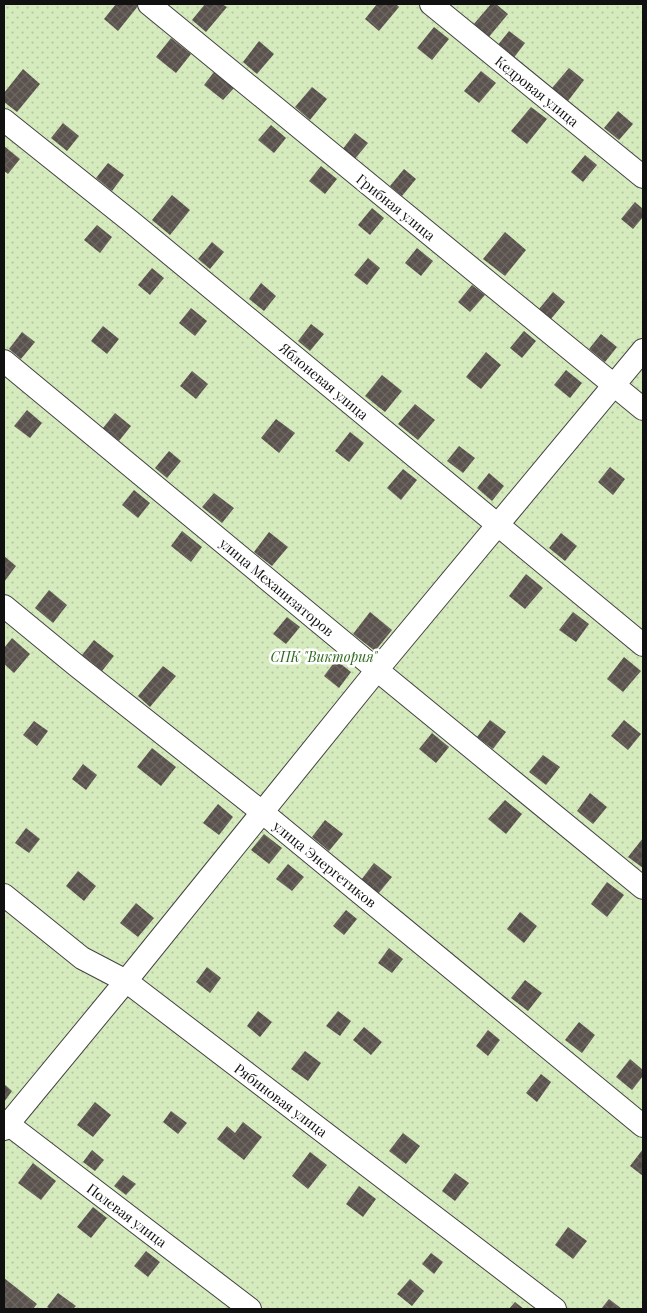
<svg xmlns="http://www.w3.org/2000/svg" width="647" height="1313" font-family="'Playfair Display',serif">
  <defs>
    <pattern id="garden-dots" width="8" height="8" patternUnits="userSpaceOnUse" patternTransform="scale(1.25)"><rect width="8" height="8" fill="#d5ebbd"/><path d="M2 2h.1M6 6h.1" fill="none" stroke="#b6c8a1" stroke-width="1.8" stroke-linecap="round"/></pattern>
    <pattern id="building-cross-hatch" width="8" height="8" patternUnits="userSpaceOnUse" patternTransform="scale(1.25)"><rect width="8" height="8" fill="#5a524d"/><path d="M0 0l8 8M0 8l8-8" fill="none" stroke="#6d6662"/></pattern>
  </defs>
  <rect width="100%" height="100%" fill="#fffdf5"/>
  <rect fill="url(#garden-dots)" x="4" y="4" width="639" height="1305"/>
  <g fill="url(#building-cross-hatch)">
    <path d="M116,4H136L138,6L118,31L104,19Z"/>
    <path d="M205,4H222L227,7L206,32L192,20Z"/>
    <path d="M377,4H396L399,7L379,31L365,19Z"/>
    <path d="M491,4H496L508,14L488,38L473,25Z"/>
    <path d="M434,27L449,39L432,60L417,48Z"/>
    <path d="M509,31L525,43L513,59L497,46Z"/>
    <path d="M171,38L191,54L176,73L156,57Z"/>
    <path d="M259,41L274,54L257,74L243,62Z"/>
    <path d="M569,68L584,80L568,101L552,88Z"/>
    <path d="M23,69L40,84L17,112L4,102V93Z"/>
    <path d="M481,71L496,83L479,103L464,91Z"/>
    <path d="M214,72L234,88L223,100L204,85Z"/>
    <path d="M312,87L327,99L310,120L295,107Z"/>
    <path d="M531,107L547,119L527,144L511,131Z"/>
    <path d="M618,111L633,124L619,140L604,128Z"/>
    <path d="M63,123L79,136L67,151L51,138Z"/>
    <path d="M271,125L286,138L274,153L258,140Z"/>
    <path d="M355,133L368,143L354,160L342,150Z"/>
    <path d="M4,146L20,159L8,174L4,171Z"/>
    <path d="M585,155L597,165L583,182L571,172Z"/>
    <path d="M108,163L124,175L112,191L96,178Z"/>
    <path d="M321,166L337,179L325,194L309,181Z"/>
    <path d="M404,169L416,179L402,196L390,186Z"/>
    <path d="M172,195L190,210L170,235L152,220Z"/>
    <path d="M635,202L643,209V217L633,229L621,219Z"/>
    <path d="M372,208L384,218L370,235L358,225Z"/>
    <path d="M97,225L112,237L100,253L84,240Z"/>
    <path d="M505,232L526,250L505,276L483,259Z"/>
    <path d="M212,242L224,252L210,269L198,259Z"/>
    <path d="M417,248L433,261L421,276L405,263Z"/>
    <path d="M368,258L380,268L367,285L354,275Z"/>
    <path d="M152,268L164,278L150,295L138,285Z"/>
    <path d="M261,283L276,296L264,311L249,299Z"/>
    <path d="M472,285L485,295L470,312L458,302Z"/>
    <path d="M553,292L565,302L551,319L539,309Z"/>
    <path d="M191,308L207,321L195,336L179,323Z"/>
    <path d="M311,324L324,334L310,351L298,341Z"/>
    <path d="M103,326L119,339L107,354L91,341Z"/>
    <path d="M524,331L536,341L522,358L510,348Z"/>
    <path d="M22,332L35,342L21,359L9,349Z"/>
    <path d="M601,334L617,347L605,362L589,349Z"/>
    <path d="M486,352L501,365L481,389L466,377Z"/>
    <path d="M566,370L582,383L570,398L554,385Z"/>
    <path d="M192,371L208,384L196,399L180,386Z"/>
    <path d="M382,375L402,391L385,412L365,396Z"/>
    <path d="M415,404L435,420L418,440L398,424Z"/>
    <path d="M27,410L42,423L30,438L14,426Z"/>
    <path d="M115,413L131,426L119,441L103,428Z"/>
    <path d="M276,419L295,433L279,453L261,438Z"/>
    <path d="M350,432L364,443L349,462L335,451Z"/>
    <path d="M459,446L475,458L463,473L447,461Z"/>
    <path d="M169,451L181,461L167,478L155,468Z"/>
    <path d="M610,467L625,479L613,495L598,482Z"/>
    <path d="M403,469L417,480L401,500L387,488Z"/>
    <path d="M489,473L504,486L492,501L477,488Z"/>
    <path d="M134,490L150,503L138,518L122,505Z"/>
    <path d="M214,493L234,508L222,523L202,507Z"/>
    <path d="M182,531L202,547L191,562L171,546Z"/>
    <path d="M269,532L288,547L272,566L254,552Z"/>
    <path d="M561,533L577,546L565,561L549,548Z"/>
    <path d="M4,556L16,566L4,582Z"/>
    <path d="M526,574L543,588L525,609L509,596Z"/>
    <path d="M49,590L67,605L53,623L35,608Z"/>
    <path d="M370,612L392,630L375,651L353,634Z"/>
    <path d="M573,612L589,624L576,642L559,630Z"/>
    <path d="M287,617L300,627L286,644L273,634Z"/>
    <path d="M12,638L30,654L14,673L4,664V648Z"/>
    <path d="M94,640L114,656L102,671L82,655Z"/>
    <path d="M624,657L641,671L623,692L607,679Z"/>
    <path d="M336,660L351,672L339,688L324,676Z"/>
    <path d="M163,666L176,676L150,707L138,696Z"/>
    <path d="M490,720L506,732L493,749L477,737Z"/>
    <path d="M624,720L641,734L628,750L611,736Z"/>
    <path d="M34,721L48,731L37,746L23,735Z"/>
    <path d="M432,733L449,747L436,763L419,749Z"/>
    <path d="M152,748L176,767L161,786L137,767Z"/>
    <path d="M543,755L560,767L546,785L529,772Z"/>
    <path d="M83,764L97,775L86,790L72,779Z"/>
    <path d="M590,793L607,807L593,824L577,811Z"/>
    <path d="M505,800L522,814L506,834L488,819Z"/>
    <path d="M218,804L233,817L219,835L203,823Z"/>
    <path d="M325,820L343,834L329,851L312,837Z"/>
    <path d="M26,828L40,839L29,853L15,843Z"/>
    <path d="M264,834L282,848L269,864L251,850Z"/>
    <path d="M643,838V868L628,857Z"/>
    <path d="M374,863L392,877L378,894L361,880Z"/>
    <path d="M288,864L304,877L292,891L276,879Z"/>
    <path d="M78,871L96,886L84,901L66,886Z"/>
    <path d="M607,882L624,895L607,917L591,904Z"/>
    <path d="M136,903L154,918L138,937L120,923Z"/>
    <path d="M346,910L357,919L344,935L333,926Z"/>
    <path d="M520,912L537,926L524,943L507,929Z"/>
    <path d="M389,948L403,959L392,973L378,963Z"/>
    <path d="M207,967L221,978L210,993L196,982Z"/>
    <path d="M525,980L542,993L528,1011L511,998Z"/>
    <path d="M258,1011L272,1022L260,1037L247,1026Z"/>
    <path d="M338,1011L351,1021L340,1036L326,1026Z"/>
    <path d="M579,1022L595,1035L582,1053L565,1040Z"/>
    <path d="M364,1027L382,1042L371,1055L353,1040Z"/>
    <path d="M488,1030L500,1040L488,1056L476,1046Z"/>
    <path d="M305,1051L321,1063L308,1081L291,1069Z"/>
    <path d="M630,1059L643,1070V1076L632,1090L616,1077Z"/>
    <path d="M541,1074L551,1082L537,1102L526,1093Z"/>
    <path d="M4,1084L12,1091L4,1102Z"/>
    <path d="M95,1102L111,1115L93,1137L77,1125Z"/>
    <path d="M171,1111L187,1123L178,1134L163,1122Z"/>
    <path d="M243,1122L262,1137L244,1160L217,1139L227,1126L235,1133Z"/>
    <path d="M403,1133L420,1146L406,1164L389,1151Z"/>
    <path d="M643,1149V1176L630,1166Z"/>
    <path d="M92,1150L104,1160L95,1171L83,1162Z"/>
    <path d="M310,1152L327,1165L308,1189L292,1176Z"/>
    <path d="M33,1163L56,1181L41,1200L18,1183Z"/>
    <path d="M455,1173L469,1183L455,1201L442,1191Z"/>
    <path d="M123,1175L136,1184L126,1195L114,1186Z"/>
    <path d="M359,1186L376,1199L363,1217L346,1204Z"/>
    <path d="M93,1207L107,1218L91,1238L77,1227Z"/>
    <path d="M568,1227L587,1241L573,1259L555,1245Z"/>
    <path d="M146,1251L160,1262L148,1277L134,1266Z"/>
    <path d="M431,1253L443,1262L434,1274L422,1264Z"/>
    <path d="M4,1278L37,1304L33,1309H4Z"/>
    <path d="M410,1279L424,1291L412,1306L397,1294Z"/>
    <path d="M58,1293L76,1306L73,1309H50L47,1307Z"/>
    <path d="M609,1299L622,1309H601Z"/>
    <path d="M515,1302L524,1309H509Z"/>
  </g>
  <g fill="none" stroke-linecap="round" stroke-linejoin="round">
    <defs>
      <g id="minor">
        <path d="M149,4L643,409"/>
        <path d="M431,4L643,177"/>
        <path d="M4,120L129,220L643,645"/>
        <path d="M4,361L377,670L643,888"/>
        <path d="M4,606L77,666L262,812L643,1126"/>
        <path d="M4,895L82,958L126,981L555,1309"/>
        <path d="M4,1121L250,1309"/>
        <path d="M4,1129L126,981L377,670L643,350"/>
      </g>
    </defs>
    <use href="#minor" stroke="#444" stroke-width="24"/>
    <use href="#minor" stroke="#fff" stroke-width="22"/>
  </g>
  <g text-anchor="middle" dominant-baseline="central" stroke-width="5" stroke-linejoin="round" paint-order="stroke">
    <g font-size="14" fill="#111" stroke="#fff">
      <text transform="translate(537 91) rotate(39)">Кедровая улица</text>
      <text transform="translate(396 207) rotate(39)">Грибная улица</text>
      <text transform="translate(324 381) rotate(40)">Яблоневая улица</text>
      <text transform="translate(277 587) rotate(40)">улица Механизаторов</text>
      <text transform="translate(325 864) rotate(39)">улица Энергетиков</text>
      <text transform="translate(281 1100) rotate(37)">Рябиновая улица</text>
      <text transform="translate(127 1215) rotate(37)">Полевая улица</text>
    </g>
    <g font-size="14" font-style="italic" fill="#2f6b1f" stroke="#fff">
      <text x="324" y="656">СПК "Виктория"</text>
    </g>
  </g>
  <rect width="647" height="1313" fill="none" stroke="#111111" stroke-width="10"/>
</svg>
